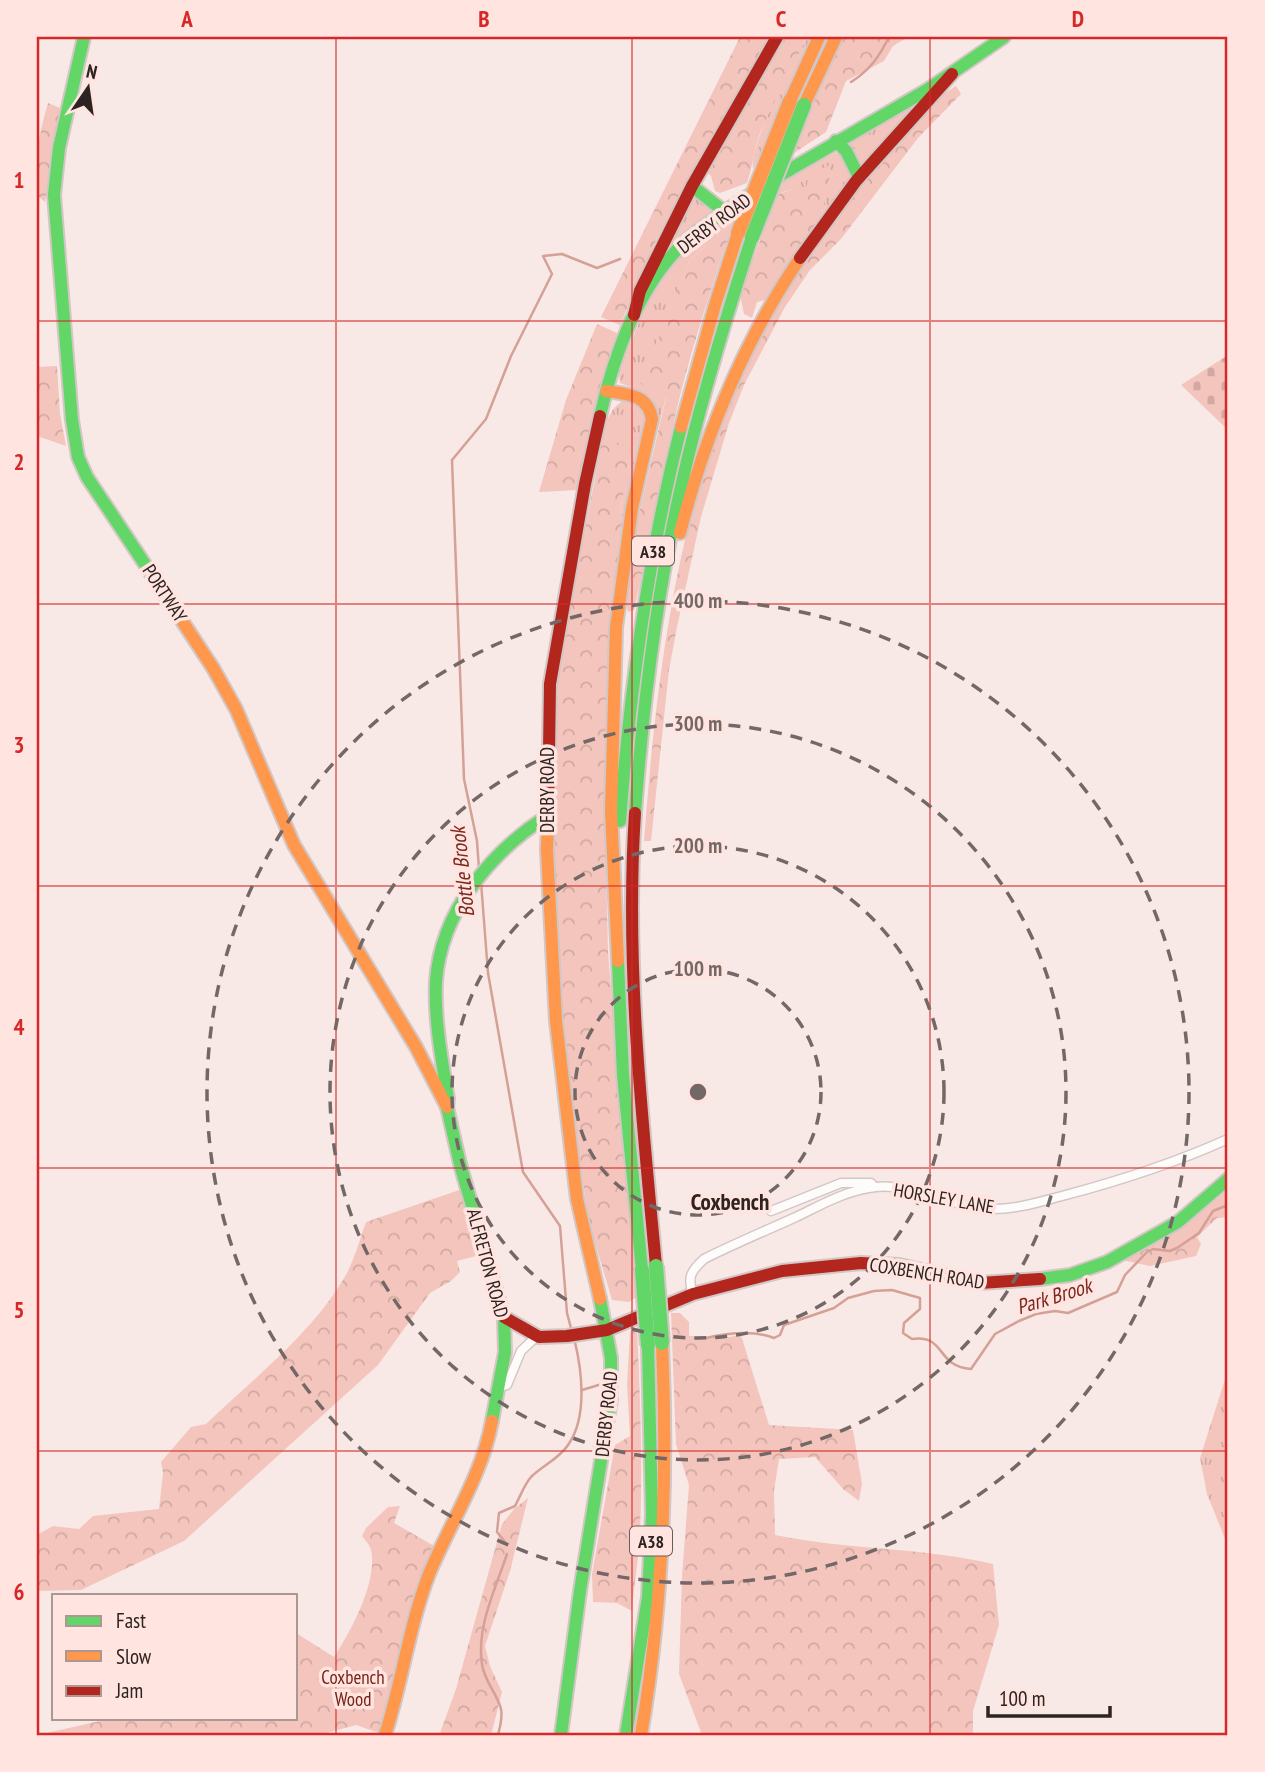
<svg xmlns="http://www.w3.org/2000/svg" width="1265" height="1772" font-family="'PT Sans Narrow',sans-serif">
  <defs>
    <pattern id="grass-tufts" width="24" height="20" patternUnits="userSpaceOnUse" patternTransform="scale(1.75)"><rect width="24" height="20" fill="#f3c5bd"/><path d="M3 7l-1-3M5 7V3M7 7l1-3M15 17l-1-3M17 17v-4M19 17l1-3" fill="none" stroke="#d1a9a2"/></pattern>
    <pattern id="forest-crowns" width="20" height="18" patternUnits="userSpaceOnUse" patternTransform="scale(1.75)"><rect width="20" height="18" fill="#f3c5bd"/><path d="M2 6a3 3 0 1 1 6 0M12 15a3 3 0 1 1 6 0" fill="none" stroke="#d1a9a2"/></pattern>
    <pattern id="cemetery-stones" width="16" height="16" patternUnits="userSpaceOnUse" patternTransform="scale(1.75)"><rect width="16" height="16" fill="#f3c5bd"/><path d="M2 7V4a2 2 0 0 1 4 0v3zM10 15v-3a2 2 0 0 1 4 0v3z" fill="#d1a9a2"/></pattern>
  </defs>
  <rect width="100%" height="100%" fill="#f8e9e6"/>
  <g fill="url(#grass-tufts)">
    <path d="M807,37H812L753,169C748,145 794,62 807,37Z"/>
    <path d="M927,98L861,169L849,145L851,142Z"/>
    <path d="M835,153L844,156L853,174L822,218L824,198C802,185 800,185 777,195L782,181Z"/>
    <path d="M692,196L713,211L670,246Z"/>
    <path d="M735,213L733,223L690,260L641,383L666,397L658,429L653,400L644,392L620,383C616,370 626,354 631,342C641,319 650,294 665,274C682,249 711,231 735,213Z"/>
    <path d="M624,400C637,401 643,408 648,420L623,517L620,510L629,466L615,446L602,442C605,424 608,410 624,400Z"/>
    <path d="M1228,1370V1546L1207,1494L1200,1458Z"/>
  </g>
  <g fill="url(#forest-crowns)">
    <path d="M740,37H770L702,153L654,244L620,325L601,317Z"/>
    <path d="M782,37H807C791,70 773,102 759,136C753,152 753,167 747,183L720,193L715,191L711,176L706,171Z"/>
    <path d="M844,37H908L893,46L884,61L846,81L826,132L794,153L814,100Z"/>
    <path d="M956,86L961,94L918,138L841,239L810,270L785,307L744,385L729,423L701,517L677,627L669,670L651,841H644C652,735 663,630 688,527C720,399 783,277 868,177C894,147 920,107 956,86Z"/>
    <path d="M48,103L60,108L45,202L38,196C33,165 39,133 48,103Z"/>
    <path d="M830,165L829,183L832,187L824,198L822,218L769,299L757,302L752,318L744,314L740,294L777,195L797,187H806L810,175Z"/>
    <path d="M733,223C712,287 690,351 675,417C660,481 650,546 634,610L628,612L626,602L635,530L666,398L640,383L690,260Z"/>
    <path d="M597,324L617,333C600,385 587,436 579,490L539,492L566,400Z"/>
    <path d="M57,366L60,414L66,446L37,436V367Z"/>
    <path d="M605,441L615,445L623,444C636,462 623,489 620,510L623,517L612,602L606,861L608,952L634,1255L636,1297L629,1302L612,1300L588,1219L565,1050L555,908L554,755L559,664L602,442Z"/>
    <path d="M465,1188L476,1256L457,1261L460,1272L451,1281L430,1293L378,1365L184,1541L81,1590L37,1591V1535L53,1526L79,1529L93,1516L159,1509L163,1473L161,1462L191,1427L206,1424C253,1379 315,1331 347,1273C355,1257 360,1239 366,1222Z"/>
    <path d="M1228,1190V1217L1217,1218L1197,1237L1201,1244L1196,1256L1150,1266L1122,1260L1188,1222Z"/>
    <path d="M671,1313H680L689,1322V1336L729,1337L741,1335L769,1425L853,1430L862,1484L859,1501L843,1489L815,1457L779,1459L774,1491L775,1535C847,1550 921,1547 993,1564L999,1625L973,1711V1735H702L679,1674L682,1576L689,1485L676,1444Z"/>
    <path d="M637,1327C640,1395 643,1463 640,1531C639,1557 634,1584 632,1611L617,1603L593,1602L592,1574L615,1445L630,1436L627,1385L630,1332Z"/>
    <path d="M528,1498L510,1571L485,1646L490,1666L502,1692L491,1735H445L440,1733L456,1689L502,1524L515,1508Z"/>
    <path d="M400,1506L394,1523L436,1547L379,1733L356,1725L319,1735H38L113,1718H296V1633L334,1657C351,1631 378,1581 371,1550C370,1545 365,1540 362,1536L366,1528L388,1507Z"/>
  </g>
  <path fill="url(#cemetery-stones)" d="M1228,355V430L1181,385Z"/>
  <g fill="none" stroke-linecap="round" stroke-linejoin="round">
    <g stroke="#d5a096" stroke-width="2.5">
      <path d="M851,82C870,70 879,57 889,37"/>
      <path d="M479,869L477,841L464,779L452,460L486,419L511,356L552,274L543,256L562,254L597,268L620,259"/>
      <path d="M481,882L488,973L523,1172L560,1226L567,1313L572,1332"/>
      <path d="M706,1338C727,1333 754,1330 774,1338L780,1335L784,1325L834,1308L848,1298L874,1291L892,1290L920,1298V1309L904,1323L903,1333L912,1339C946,1334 936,1367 971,1369L995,1334L1019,1321L1036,1314L1055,1311L1068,1313L1117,1292L1125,1275L1147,1252L1153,1249L1170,1251L1177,1248L1199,1233L1213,1211L1228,1205"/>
      <path d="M582,1390L602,1384"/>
      <path d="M505,1542L497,1532L499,1513L515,1506C520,1497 524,1485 531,1477C542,1466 560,1458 568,1445C588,1417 582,1370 574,1338"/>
      <path d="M498,1735C500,1727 503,1717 501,1709C497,1693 484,1681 482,1664C476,1627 496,1588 507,1554"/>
    </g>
    <defs>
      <g id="street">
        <path d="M771,1211L841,1183H871L874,1187"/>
        <path d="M693,1294C687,1277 691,1271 704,1259C734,1244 765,1231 796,1217C821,1205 847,1190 875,1187C914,1183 951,1207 989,1209C1014,1210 1039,1202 1062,1196C1119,1181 1175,1163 1228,1139"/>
        <path d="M500,1387L507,1385L521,1351L537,1336"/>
      </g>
      <g id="fast">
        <path d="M84,37L59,148L54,195L72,420L78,457L87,477L152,575"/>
        <path d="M836,141L846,151L859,177"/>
        <path d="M772,180L927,90L1004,37"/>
        <path d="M692,186L725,212"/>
        <path d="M600,416C614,355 639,283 687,240C708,221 734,206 757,190"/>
        <path d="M635,813C643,704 656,595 681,487C700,402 725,320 752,237"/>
        <path d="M620,821C630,688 648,557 681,427"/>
        <path d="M618,961L623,1075L642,1270"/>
        <path d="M1040,1279L1070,1275L1107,1262L1178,1222L1228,1179"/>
        <path d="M492,1421L505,1352L504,1317L460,1164L447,1107L448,1099C442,1060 434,1020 436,981C441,911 491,852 547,816"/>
        <path d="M561,1735L580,1591L611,1399V1358L600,1299"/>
        <path d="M626,1735L648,1597L652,1514L648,1345"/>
      </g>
      <g id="slow">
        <path d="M790,101L819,37"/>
        <path d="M804,105L836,37"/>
        <path d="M606,391C627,394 648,394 652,419L632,508L616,628L611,811L618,961"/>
        <path d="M681,427L715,305L738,233"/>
        <path d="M680,533C705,435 743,343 800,258"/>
        <path d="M152,575L213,668L236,709L294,845L416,1047L447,1107"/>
        <path d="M548,819L547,850L556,1021L577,1199L600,1299"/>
        <path d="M385,1735C402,1682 409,1626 429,1574C450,1523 482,1476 492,1421"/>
        <path d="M641,1735C663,1605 668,1475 662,1343"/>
      </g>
      <g id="jam">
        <path d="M800,258L856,181L952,74"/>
        <path d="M634,315L640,291L692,186L777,37"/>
        <path d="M635,813C625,965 642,1116 656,1266"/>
        <path d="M548,819L550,684L585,484L600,416"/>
        <path d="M504,1317L539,1337L567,1336L607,1330L693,1294L782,1271L861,1263L899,1265L980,1283L1040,1279"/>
      </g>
    </defs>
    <use href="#street" stroke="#d2c7c5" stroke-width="11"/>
    <use href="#fast" stroke="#d2c7c5" stroke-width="16"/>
    <use href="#slow" stroke="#d2c7c5" stroke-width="16"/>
    <use href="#jam" stroke="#d2c7c5" stroke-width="16"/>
    <use href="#street" stroke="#fefcfb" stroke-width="8"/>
    <use href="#fast" stroke="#63d668" stroke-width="12"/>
    <use href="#slow" stroke="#ff974d" stroke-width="12"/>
    <use href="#jam" stroke="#b3261e" stroke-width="12"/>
    <defs>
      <g id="fast-bridge">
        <path d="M752,237L804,105"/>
        <path d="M656,1266L662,1343"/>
        <path d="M642,1270L648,1345"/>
      </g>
      <path id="slow-bridge" d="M738,233L790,101"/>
    </defs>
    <use href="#fast-bridge" stroke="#d2c7c5" stroke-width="18" stroke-linecap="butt"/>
    <use href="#slow-bridge" stroke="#d2c7c5" stroke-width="18" stroke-linecap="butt"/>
    <use href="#fast-bridge" stroke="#63d668" stroke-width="14"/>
    <use href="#slow-bridge" stroke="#ff974d" stroke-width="14"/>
  </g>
  <path fill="none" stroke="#d62828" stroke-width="2" stroke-opacity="0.55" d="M336,37V1735M632,37V1735M930,37V1735M37,321H1228M37,604H1228M37,886H1228M37,1168H1228M37,1451H1228"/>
  <g fill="none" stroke="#746867" stroke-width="3.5" stroke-dasharray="12 9">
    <circle cx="698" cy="1092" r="123"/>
    <circle cx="698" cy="1092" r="246"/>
    <circle cx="698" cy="1092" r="368"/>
    <circle cx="698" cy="1092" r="491"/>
  </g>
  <g text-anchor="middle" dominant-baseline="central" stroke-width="7" stroke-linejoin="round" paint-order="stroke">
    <g fill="#ffe4df" stroke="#6c5d5b" stroke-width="2">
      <rect x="632" y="536.5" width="42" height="29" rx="5"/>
      <rect x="630" y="1526.5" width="42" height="29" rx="5"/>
    </g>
    <g font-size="18" font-weight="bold" fill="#2d2322">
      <text x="653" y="551">A38</text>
      <text x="651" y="1541">A38</text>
    </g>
    <g font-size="19" fill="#2d2322" stroke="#ffe4df">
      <text transform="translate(714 223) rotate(-37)">DERBY ROAD</text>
      <text transform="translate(165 593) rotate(57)">PORTWAY</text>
      <text transform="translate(547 790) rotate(-90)">DERBY ROAD</text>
      <text transform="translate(944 1198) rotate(10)">HORSLEY LANE</text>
      <text transform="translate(488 1263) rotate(75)">ALFRETON ROAD</text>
      <text transform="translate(927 1273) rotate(9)">COXBENCH ROAD</text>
      <text transform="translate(606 1414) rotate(-84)">DERBY ROAD</text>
    </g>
    <g font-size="19" fill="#762218" stroke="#ffe4df">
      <text x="353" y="1677">Coxbench<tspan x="353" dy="22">Wood</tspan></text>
    </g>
    <g font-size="21" font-style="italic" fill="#7b271d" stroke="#ffe4df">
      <text transform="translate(462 872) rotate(-96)">Bottle Brook</text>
      <text transform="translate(1054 1296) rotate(-17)">Park Brook</text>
    </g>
    <g font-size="23" font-weight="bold" fill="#2d2322" stroke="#ffe4df">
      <text x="730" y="1201">Coxbench</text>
    </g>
  </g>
  <circle cx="698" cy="1092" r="10" fill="#746867" stroke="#ffe4df" stroke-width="3.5"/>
  <g font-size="21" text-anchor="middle" font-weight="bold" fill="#746867" stroke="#ffe4df" stroke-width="7" stroke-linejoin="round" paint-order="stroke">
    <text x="698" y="608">400 m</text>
    <text x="698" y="731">300 m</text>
    <text x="698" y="853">200 m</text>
    <text x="698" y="976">100 m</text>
  </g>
  <rect width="1265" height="1772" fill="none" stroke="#ffe4df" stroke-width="77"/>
  <rect x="52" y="1594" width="245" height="126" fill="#ffe4df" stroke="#ab9793" stroke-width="2"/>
  <rect x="66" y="1616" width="35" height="10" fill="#63d668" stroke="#ab9793" stroke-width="2"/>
  <text x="116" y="1628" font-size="21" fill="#2d2322">Fast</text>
  <rect x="66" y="1651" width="35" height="10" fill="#ff974d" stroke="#ab9793" stroke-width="2"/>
  <text x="116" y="1664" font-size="21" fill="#2d2322">Slow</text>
  <rect x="66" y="1686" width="35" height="10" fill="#b3261e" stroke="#ab9793" stroke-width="2"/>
  <text x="116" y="1698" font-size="21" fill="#2d2322">Jam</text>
  <g transform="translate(88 88) rotate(13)" stroke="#ffe4df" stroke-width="5" paint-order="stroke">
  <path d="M0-5L12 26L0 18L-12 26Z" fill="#2d2322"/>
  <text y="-10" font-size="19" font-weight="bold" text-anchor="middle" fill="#2d2322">N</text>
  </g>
  <path d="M988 1706v10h122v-10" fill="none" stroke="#2d2322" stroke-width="3.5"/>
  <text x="999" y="1706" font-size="21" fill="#2d2322" stroke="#ffe4df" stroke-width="5" paint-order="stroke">100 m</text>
  <rect x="38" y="38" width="1188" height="1696" fill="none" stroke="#d62828" stroke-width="2.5"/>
  <g font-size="23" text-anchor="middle" font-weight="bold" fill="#d62828">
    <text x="187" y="27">A</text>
    <text x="484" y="27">B</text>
    <text x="781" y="27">C</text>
    <text x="1078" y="27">D</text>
    <text x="19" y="188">1</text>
    <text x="19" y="470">2</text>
    <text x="19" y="753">3</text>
    <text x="19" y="1035">4</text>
    <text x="19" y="1318">5</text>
    <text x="19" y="1600">6</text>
  </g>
</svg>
